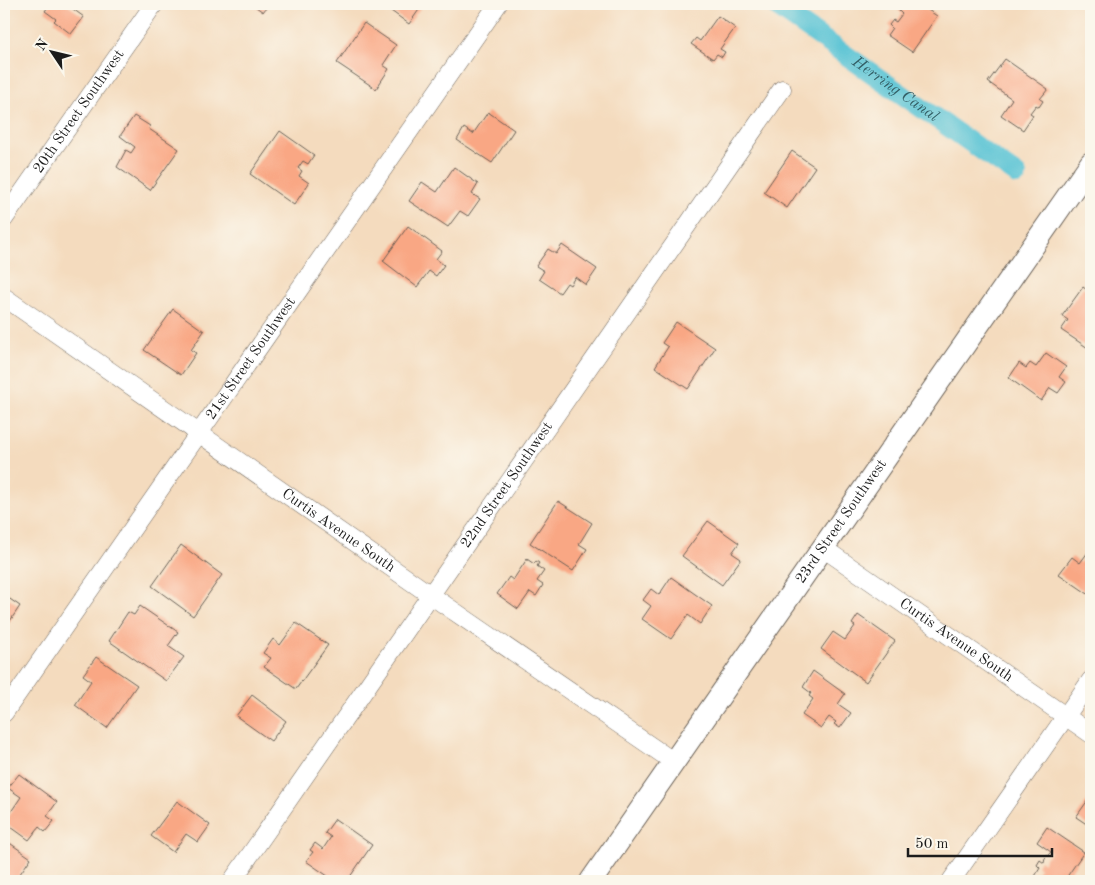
<svg xmlns="http://www.w3.org/2000/svg" width="1095" height="885" font-family="'Old Standard TT',serif">
  <rect width="100%" height="100%" fill="#fbf7ec"/>
  <filter id="ink" filterUnits="userSpaceOnUse"><feTurbulence type="fractalNoise" baseFrequency=".02" numOctaves="2"/><feDisplacementMap in="SourceGraphic" scale="10" xChannelSelector="R" yChannelSelector="G"/><feConvolveMatrix kernelMatrix="1 2 1 2 8 2 1 2 1" color-interpolation-filters="sRGB"/></filter>
  <filter id="wash" filterUnits="userSpaceOnUse"><feTurbulence type="fractalNoise" baseFrequency=".0096" numOctaves="4" result="noise"/><feDisplacementMap in="SourceGraphic" scale="20" xChannelSelector="R" yChannelSelector="G"/><feGaussianBlur stdDeviation="1.12" result="paint"/><feColorMatrix in="noise" values="0 0 0 0 0 0 0 0 0 0 0 0 0 0 0 0 0 1.4 0 .05"/><feComposite in="paint" operator="in"/></filter>
  <g filter="url(#wash)">
    <rect width="100%" height="100%" fill="#f4dbbe"/>
    <g fill="none" stroke-linecap="round" stroke-linejoin="round">
      <path stroke="#59c3d4" stroke-width="20" id="s1" d="M773,4L1017,175"/>
    </g>
    <g id="blocks">
      <g fill="#f9a784">
        <path d="M50,4H66L84,17L71,34L54,21L56,19L45,11Z"/>
        <path d="M252,4H269L263,12Z"/>
        <path d="M397,4H423L409,24L391,11Z"/>
        <path d="M903,4H919L937,16L912,52L887,35L892,28L889,25L893,20L896,22L902,14L898,10Z"/>
        <path d="M718,16L735,28L720,49L725,52L722,57L717,54L713,59L691,44L696,38L700,41Z"/>
        <path d="M364,23L396,45L383,65L389,69L376,89L337,63Z"/>
        <path d="M1005,59L1048,89L1040,99L1043,101L1039,107L1036,105L1030,113L1033,115L1023,130L1001,115L1012,99L988,82Z"/>
        <path d="M488,112L514,130L492,163L457,140L464,128L473,134Z"/>
        <path d="M134,116L150,126L149,129L179,149L150,190L117,167L126,150L131,153L135,147L120,136Z"/>
        <path d="M280,131L314,155L308,164L303,161L298,168L302,171L299,176L309,183L294,205L250,174Z"/>
        <path d="M792,151L815,167L787,208L764,192Z"/>
        <path d="M454,167L478,184L472,194L480,199L468,216L460,211L448,227L409,201L422,182L437,192Z"/>
        <path d="M408,226L442,251L436,259L444,265L436,276L429,271L417,287L383,261Z"/>
        <path d="M562,245L597,269L586,285L575,277L570,285L567,283L560,293L539,279L544,271L536,266L548,249L556,254Z"/>
        <path d="M1083,287L1091,293V350L1061,330L1068,320L1062,316Z"/>
        <path d="M173,309L204,331L191,350L196,353L181,375L144,350Z"/>
        <path d="M676,322L715,348L688,389L655,367L668,347L662,343Z"/>
        <path d="M1046,353L1066,367L1059,377L1066,382L1058,393L1050,388L1041,401L1009,378L1019,363L1026,368L1030,363L1036,367Z"/>
        <path d="M558,501L592,523L579,544L587,549L573,571L530,543Z"/>
        <path d="M708,521L739,543L732,553L741,559L722,585L682,556Z"/>
        <path d="M181,545L222,575L193,616L152,586Z"/>
        <path d="M1091,548V596L1059,574L1072,557L1080,563Z"/>
        <path d="M527,559L534,564L536,561L539,563L537,566L544,571L537,581L543,585L536,596L530,592L518,609L497,594L509,577L513,580Z"/>
        <path d="M671,577L712,606L700,624L688,615L671,639L642,619L651,606L643,600L651,589L659,595Z"/>
        <path d="M4,595L20,606L4,630Z"/>
        <path d="M140,606L178,632L168,646L184,657L166,681L109,641L128,612L134,615Z"/>
        <path d="M858,615L895,641L866,682L821,649L833,632L845,640L855,626L852,624Z"/>
        <path d="M296,623L328,645L296,689L264,667L271,658L263,653L273,639L280,645Z"/>
        <path d="M96,657L137,685L107,728L75,705L91,681L83,675Z"/>
        <path d="M813,671L845,694L838,704L851,713L840,728L834,724L836,722L829,717L821,728L802,715L813,699L809,696L811,693L803,687Z"/>
        <path d="M252,695L286,721L271,741L236,716Z"/>
        <path d="M19,774L57,802L47,816L54,821L45,832L39,827L29,840L4,822L21,797L8,788Z"/>
        <path d="M1088,800L1091,802V827L1076,817Z"/>
        <path d="M177,801L210,825L198,842L186,834L173,852L151,836Z"/>
        <path d="M335,819L372,845L347,881H335L306,861L313,852L310,850L315,843L323,849L331,837L325,833Z"/>
        <path d="M1047,827L1084,852L1064,881H1038L1034,878L1040,868L1037,865L1040,860L1044,863L1045,858L1051,852L1037,842Z"/>
        <path d="M4,839L31,858L15,881H4Z"/>
      </g>
    </g>
  </g>
  <g filter="url(#ink)">
    <use href="#blocks" fill-opacity="0" stroke="#685f55" stroke-width="1"/>
    <g fill="none" stroke-linecap="round" stroke-linejoin="round">
      <defs>
        <g id="minor">
          <path id="s2" d="M4,219L154,4"/>
          <path id="s3" d="M4,297L429,594L674,762"/>
          <path id="s4" d="M823,548L1091,734"/>
          <path id="s5" d="M4,713L498,4"/>
          <path id="s6" d="M232,881L782,89"/>
          <path d="M951,881L1091,680"/>
        </g>
        <g id="tertiary">
          <path id="s7" d="M591,881L1091,163"/>
        </g>
      </defs>
      <use href="#minor" stroke="#685f55" stroke-width="19"/>
      <use href="#tertiary" stroke="#685f55" stroke-width="24"/>
      <use href="#minor" stroke="#fff" stroke-width="18"/>
      <use href="#tertiary" stroke="#fff" stroke-width="22"/>
    </g>
  </g>
  <g text-anchor="middle" dominant-baseline="central" stroke-width="5" stroke-linejoin="round" paint-order="stroke">
    <g font-size="15" fill="#1c1c1c" stroke="#fbf7ec">
      <text stroke="none"><textPath href="#s2" startOffset="131">20th Street Southwest</textPath></text>
      <text stroke="none"><textPath href="#s5" startOffset="432">21st Street Southwest</textPath></text>
      <text stroke="none"><textPath href="#s6" startOffset="482">22nd Street Southwest</textPath></text>
      <text stroke="none"><textPath href="#s7" startOffset="438">23rd Street Southwest</textPath></text>
      <text stroke="none"><textPath href="#s3" startOffset="408">Curtis Avenue South</textPath></text>
      <text stroke="none"><textPath href="#s4" startOffset="162">Curtis Avenue South</textPath></text>
    </g>
    <g font-size="16" font-style="italic" fill="#345f66" stroke="#fbf7ec">
      <text stroke="none"><textPath href="#s1" startOffset="149">Herring Canal</textPath></text>
    </g>
  </g>
  <rect width="1095" height="885" fill="none" stroke="#fbf7ec" stroke-width="20"/>
  <g transform="translate(52 52) rotate(305)" stroke="#fbf7ec" stroke-width="4" paint-order="stroke">
  <path d="M0-4L9 19L0 12L-9 19Z" fill="#1c1c1c"/>
  <text y="-8" font-size="14" font-weight="bold" text-anchor="middle" fill="#1c1c1c">N</text>
  </g>
  <path d="M908 848v8h144v-8" fill="none" stroke="#1c1c1c" stroke-width="2.5"/>
  <text x="915" y="848" font-size="15" fill="#1c1c1c" stroke="#fbf7ec" stroke-width="4" paint-order="stroke">50 m</text>
</svg>
